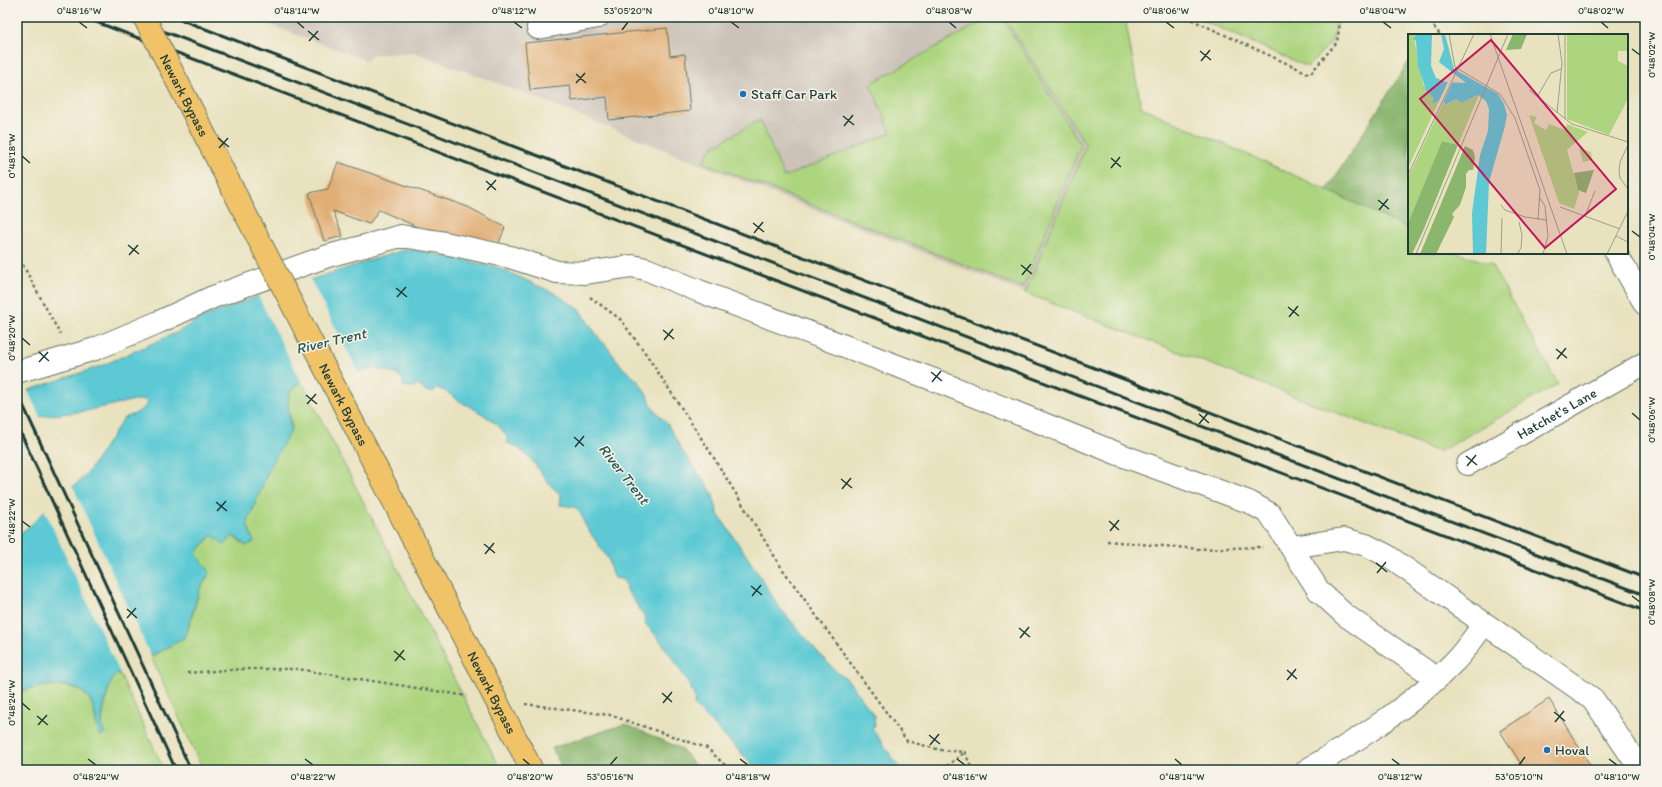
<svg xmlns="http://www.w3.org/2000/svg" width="1662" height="787" font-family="Itim,sans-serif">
  <rect width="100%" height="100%" fill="#f7f3e8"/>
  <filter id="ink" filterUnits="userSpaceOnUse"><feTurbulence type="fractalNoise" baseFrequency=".025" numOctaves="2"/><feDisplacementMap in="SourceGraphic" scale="8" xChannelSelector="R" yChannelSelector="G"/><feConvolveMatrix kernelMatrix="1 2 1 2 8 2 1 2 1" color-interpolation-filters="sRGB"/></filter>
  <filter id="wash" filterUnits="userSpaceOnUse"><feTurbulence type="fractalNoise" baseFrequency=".012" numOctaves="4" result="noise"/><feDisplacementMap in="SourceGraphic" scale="16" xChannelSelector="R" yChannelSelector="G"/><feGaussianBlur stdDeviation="0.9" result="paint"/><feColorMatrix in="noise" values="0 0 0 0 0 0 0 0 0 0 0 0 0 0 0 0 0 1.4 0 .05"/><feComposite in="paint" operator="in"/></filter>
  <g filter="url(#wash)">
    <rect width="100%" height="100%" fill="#e9e2bf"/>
    <path fill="#ccc2b8" d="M248,17H1007L1086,145L1025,293L804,206L526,94L414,52L371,55L366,60Z"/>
    <g fill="#add580" stroke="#66895a">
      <path d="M990,17H1002L1081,145L1023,288L703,162L712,147L760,120L784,177L891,133L870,84Z"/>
      <path d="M1004,17H1125L1141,107L1327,190L1409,229V253H1458L1491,264L1558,384L1439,452L1025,293L1086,145Z"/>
      <path d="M1195,17H1338L1333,40L1308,67Z"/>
      <path d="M301,380L501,770H203L151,657L184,638L187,634L200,589L210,572L195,553L212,535L232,536L246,546L247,524L271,464L292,427L288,405L289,394Z"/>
      <path d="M120,674L164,770H17V692C39,687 74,677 90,700C95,707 95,718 96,727L102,726C102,717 109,682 114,676C116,675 118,674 120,674Z"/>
    </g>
    <g fill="#8ab66e" stroke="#547a51">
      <path d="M1409,61V229L1327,190Z"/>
      <path d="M625,724L680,748L699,770H563L552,748Z"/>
    </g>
    <path fill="#5cc9d4" stroke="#3e8384" d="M405,250H414L497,267L554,293L578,308L602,342L605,344L623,368L638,381L649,398L652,407L668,425L683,452L712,492L718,514L758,573L779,607L823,658L839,674L848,680L874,715L875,726L872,728L901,770H758L694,705C694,705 695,700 695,699C694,687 656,632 646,625L645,617L628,592L626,591L625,582L621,579L615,578L612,575L609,560L585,525L581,514L574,507L560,505L561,497L559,493L550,485L531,459L517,447L507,443V436C494,419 481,413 463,403C452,397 449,391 436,388L433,392C426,392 423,390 419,385L411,387L403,386V379C396,372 382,370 373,369L302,380L303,382L293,388L289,394L288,405L291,431L271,464L247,524L254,542L246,546L240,540L232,536L225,545L212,535L196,553L210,572L200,589L184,638L114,676C109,686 100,714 102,725C102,728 104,731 105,734L100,736C95,725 96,710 90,700C75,676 39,687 17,692V536L32,524L59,496L79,482L89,471L124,418L135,414L145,407L147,403L146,400H135L86,411L44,416L17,424V394L101,366L178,332L199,319L259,296L397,252Z"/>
    <g fill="#e9e2bf">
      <path d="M309,277L359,373L305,382L303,385L257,294Z"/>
      <path d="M27,389L41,419L17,426V392Z"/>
      <path d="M72,485L152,659L121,675L44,509L57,495Z"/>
    </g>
    <g id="blocks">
      <g fill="#e1ae75">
        <path d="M667,28L670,56L685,54L690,111L609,120L607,97L572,101L570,86L530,90L525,43Z"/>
        <path d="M338,162L468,207L505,227L499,243L429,232L379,210L369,224L333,211L343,236L324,241L309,193L328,189Z"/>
        <path d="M1549,699L1593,770H1525L1500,731Z"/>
      </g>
    </g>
  </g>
  <g filter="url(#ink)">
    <use href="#blocks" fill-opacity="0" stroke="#667765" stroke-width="1"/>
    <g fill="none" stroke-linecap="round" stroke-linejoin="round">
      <defs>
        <g id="minor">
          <path d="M538,28L598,17"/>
          <path d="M1616,253L1645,304"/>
          <path d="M17,372L95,349L159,322L213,297L328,256L401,236L440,242L510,257L557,272L586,273L632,266L646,269L699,291L937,381L1121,455L1249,502L1270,514L1319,591L1345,615L1436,678"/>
          <path id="s1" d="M1468,464L1645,363"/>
          <path d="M1292,547L1344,539L1366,545L1386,555L1593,699L1641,770"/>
          <path d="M1307,770C1359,739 1413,705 1454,662C1465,651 1475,636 1484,624"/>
        </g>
      </defs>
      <use href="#minor" stroke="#667765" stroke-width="24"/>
      <g stroke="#667765" stroke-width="2.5" stroke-dasharray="3 3" stroke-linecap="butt">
        <path d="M1186,17L1310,74L1337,42L1341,17"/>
        <path d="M1276,17C1287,22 1298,22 1308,17"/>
        <path d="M1427,17L1440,35"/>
        <path d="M17,254L60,334"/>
        <path d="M590,297L620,319L646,354L709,450L781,567L907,741L941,750L965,752"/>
        <path d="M1107,541L1198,549L1263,547"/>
        <path d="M187,673L241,669H297L467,696"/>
        <path d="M525,704L610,715L707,748L730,770"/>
        <path d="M965,752L972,770"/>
        <path d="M942,770L965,752"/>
      </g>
      <use href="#minor" stroke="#fff" stroke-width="22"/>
      <g stroke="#1f3d34" stroke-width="3">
        <path d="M83,17L1645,611"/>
        <path d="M126,17L1645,595"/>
        <path d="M174,17L1645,578"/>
        <path d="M17,392L191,770"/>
        <path d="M17,425L176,770"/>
      </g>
      <defs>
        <g id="highway-bridge">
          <path id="s2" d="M144,17L532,770"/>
        </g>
      </defs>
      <use href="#highway-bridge" stroke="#667765" stroke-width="24" stroke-linecap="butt"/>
      <use href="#highway-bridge" stroke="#f1c369" stroke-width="22"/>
    </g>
  </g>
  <path fill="none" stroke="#1f3d34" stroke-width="1.5" d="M79,22L87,28M297,22L304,28M514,22L522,28M731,22L739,28M949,22L956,28M1166,22L1174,28M1383,22L1391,28M1601,22L1608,28M622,30L628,22M308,31L319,40M309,41L318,31M1632,49L1640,55M1200,51L1211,60M1201,61L1210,50M576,74L586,83M576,83L585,73M843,116L854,125M844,126L853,115M218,138L229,147M219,148L228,138M22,156L30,163M1111,158L1121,167M1111,168L1120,157M486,181L496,190M487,190L496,180M1378,200L1389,209M1379,210L1388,199M753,223L764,232M1632,231L1640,237M754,233L763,222M128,245L139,254M129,255L138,245M1021,265L1032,274M1022,275L1031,264M396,288L407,297M397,297L406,287M1288,307L1299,316M1289,317L1298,306M663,330L674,339M22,338L30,345M664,340L673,329M1556,349L1567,358M39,352L49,361M1557,359L1566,348M39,362L48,352M931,372L942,381M932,382L941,371M306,395L317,404M307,404L316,394M1632,413L1640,420M1199,414L1209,423M1199,424L1208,413M574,437L584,446M575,447L584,436M1466,456L1477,465M1467,466L1476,455M841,479L852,488M842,489L851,478M216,502L227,511M217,511L226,501M22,521L30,527M1109,521L1119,530M1110,531L1119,520M484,544L495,553M485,554L494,543M1376,563L1387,572M1377,573L1386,562M751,586L762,595M752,596L761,585M1632,596L1640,602M127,609L137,618M127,618L136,608M1019,628L1030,637M1020,638L1029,627M394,651L405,660M395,661L404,650M1287,670L1297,679M1287,680L1296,669M662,693L672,702M22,703L30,710M663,703L672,692M1554,712L1565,721M37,716L48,725M1555,722L1564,711M38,725L47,715M929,735L940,744M930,745L939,734M88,759L96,765M305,759L313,765M523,759L530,765M740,759L748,765M957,759L965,765M1175,759L1182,765M1392,759L1400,765M1609,759L1617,765M610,765L617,757M1519,765L1525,757"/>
  <g fill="#1f6fb2" stroke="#f7f3e8" stroke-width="1.5">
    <circle cx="743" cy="94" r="4"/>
    <circle cx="1547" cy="750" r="4"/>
  </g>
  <g text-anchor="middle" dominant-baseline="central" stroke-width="3" stroke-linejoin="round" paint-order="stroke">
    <g font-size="14" fill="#1f3d34" stroke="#f7f3e8" text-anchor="start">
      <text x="751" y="94">Staff Car Park</text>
      <text x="1555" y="750">Hoval</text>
    </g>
    <g font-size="14" fill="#1f3d34" stroke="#f7f3e8">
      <text stroke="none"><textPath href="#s2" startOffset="88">Newark Bypass</textPath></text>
      <text stroke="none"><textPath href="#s2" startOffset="436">Newark Bypass</textPath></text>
      <text stroke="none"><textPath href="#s1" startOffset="102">Hatchet's Lane</textPath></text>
      <text stroke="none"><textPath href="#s2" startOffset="760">Newark Bypass</textPath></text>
    </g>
    <g font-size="15" font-style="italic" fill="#2b5954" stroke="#f7f3e8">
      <text transform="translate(331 341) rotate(-13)">River Trent</text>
      <text transform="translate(624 474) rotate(52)">River Trent</text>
    </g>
  </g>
  <g transform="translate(1408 34)">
    <rect width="220" height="220" fill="#e9e2bf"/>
    <path d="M0,0H9L6,4L15,50L26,64L25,70L31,67L0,134ZM159,0H220V17H210V27L220,32V65L201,101L159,85ZM71,61L50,111L34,107L0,189V144L35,69L40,70L48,65L52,69ZM121,81L129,83L126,89L138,96L141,90L157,96L159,90L180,98L159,116L171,159L166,175L151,169ZM171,114L183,118L184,126L175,128Z" fill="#add580"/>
    <path d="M105,0H119L113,15L98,16ZM34,107L50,111L15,197L4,220H0V189ZM57,112L65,116L67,123L65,136H61L58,140V153L52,171L44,180L46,183L28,220H12ZM186,136L178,159L170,156L166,139Z" fill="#8ab66e"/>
    <path d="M9,0H24L23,32L28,44L38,48L58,49L31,28L36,15L33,0H37L46,35L90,60L96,70L99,81L97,92L81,148L78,220H65L64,179L72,121L80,97L81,75L78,67L70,61L53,69L48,65L39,70L31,67L24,70L26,64L18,56L10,32L8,7L5,5Z" fill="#5cc9d4"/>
    <path d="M41,46L45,47L34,71L30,69Z" fill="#e9e2bf"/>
    <path fill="none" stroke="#98a087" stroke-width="1" d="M41,0L47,33L92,60L107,84L132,156L130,186M82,0L159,220M157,0V85M121,56L164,90L220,108M129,63L143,39L153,35M149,79L154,29L150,0M220,111L212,128L211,137L212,144L220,155M0,141L66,0M131,163L137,172L140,202L135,220M93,171L97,176L117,183L139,186M152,173L212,195M177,182L187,157M208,202L220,208M8,220L100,0M93,220L94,184M109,220L113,214L114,201L111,188M199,220L220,177"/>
    <path fill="#c2185b" fill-opacity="0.15" stroke="#c2185b" stroke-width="2" d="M83,6L208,155L137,214L12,65Z"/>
    <rect width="220" height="220" fill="none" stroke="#1f3d34" stroke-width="2"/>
  </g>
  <rect width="1662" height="787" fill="none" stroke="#f7f3e8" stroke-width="44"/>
  <rect x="22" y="22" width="1618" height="743" fill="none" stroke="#1f3d34" stroke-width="1.5"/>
  <g font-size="10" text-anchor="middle" fill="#1f3d34">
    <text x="79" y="14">0°48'16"W</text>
    <text x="297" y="14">0°48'14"W</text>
    <text x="514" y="14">0°48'12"W</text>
    <text x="628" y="14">53°05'20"N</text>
    <text x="731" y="14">0°48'10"W</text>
    <text x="949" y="14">0°48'08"W</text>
    <text x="1166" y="14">0°48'06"W</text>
    <text x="1383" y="14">0°48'04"W</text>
    <text x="1601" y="14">0°48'02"W</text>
    <text transform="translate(1651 55) rotate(-90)" y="4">0°48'02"W</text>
    <text transform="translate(11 156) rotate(-90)" y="4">0°48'18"W</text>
    <text transform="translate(1651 237) rotate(-90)" y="4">0°48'04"W</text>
    <text transform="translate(11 338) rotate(-90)" y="4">0°48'20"W</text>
    <text transform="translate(1651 420) rotate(-90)" y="4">0°48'06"W</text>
    <text transform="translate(11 521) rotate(-90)" y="4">0°48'22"W</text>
    <text transform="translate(1651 602) rotate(-90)" y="4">0°48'08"W</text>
    <text transform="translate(11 703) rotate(-90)" y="4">0°48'24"W</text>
    <text x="96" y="780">0°48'24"W</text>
    <text x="313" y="780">0°48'22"W</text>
    <text x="530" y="780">0°48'20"W</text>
    <text x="610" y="780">53°05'16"N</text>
    <text x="748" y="780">0°48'18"W</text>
    <text x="965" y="780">0°48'16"W</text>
    <text x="1182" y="780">0°48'14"W</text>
    <text x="1400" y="780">0°48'12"W</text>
    <text x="1519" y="780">53°05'10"N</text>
    <text x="1617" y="780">0°48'10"W</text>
  </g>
</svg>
